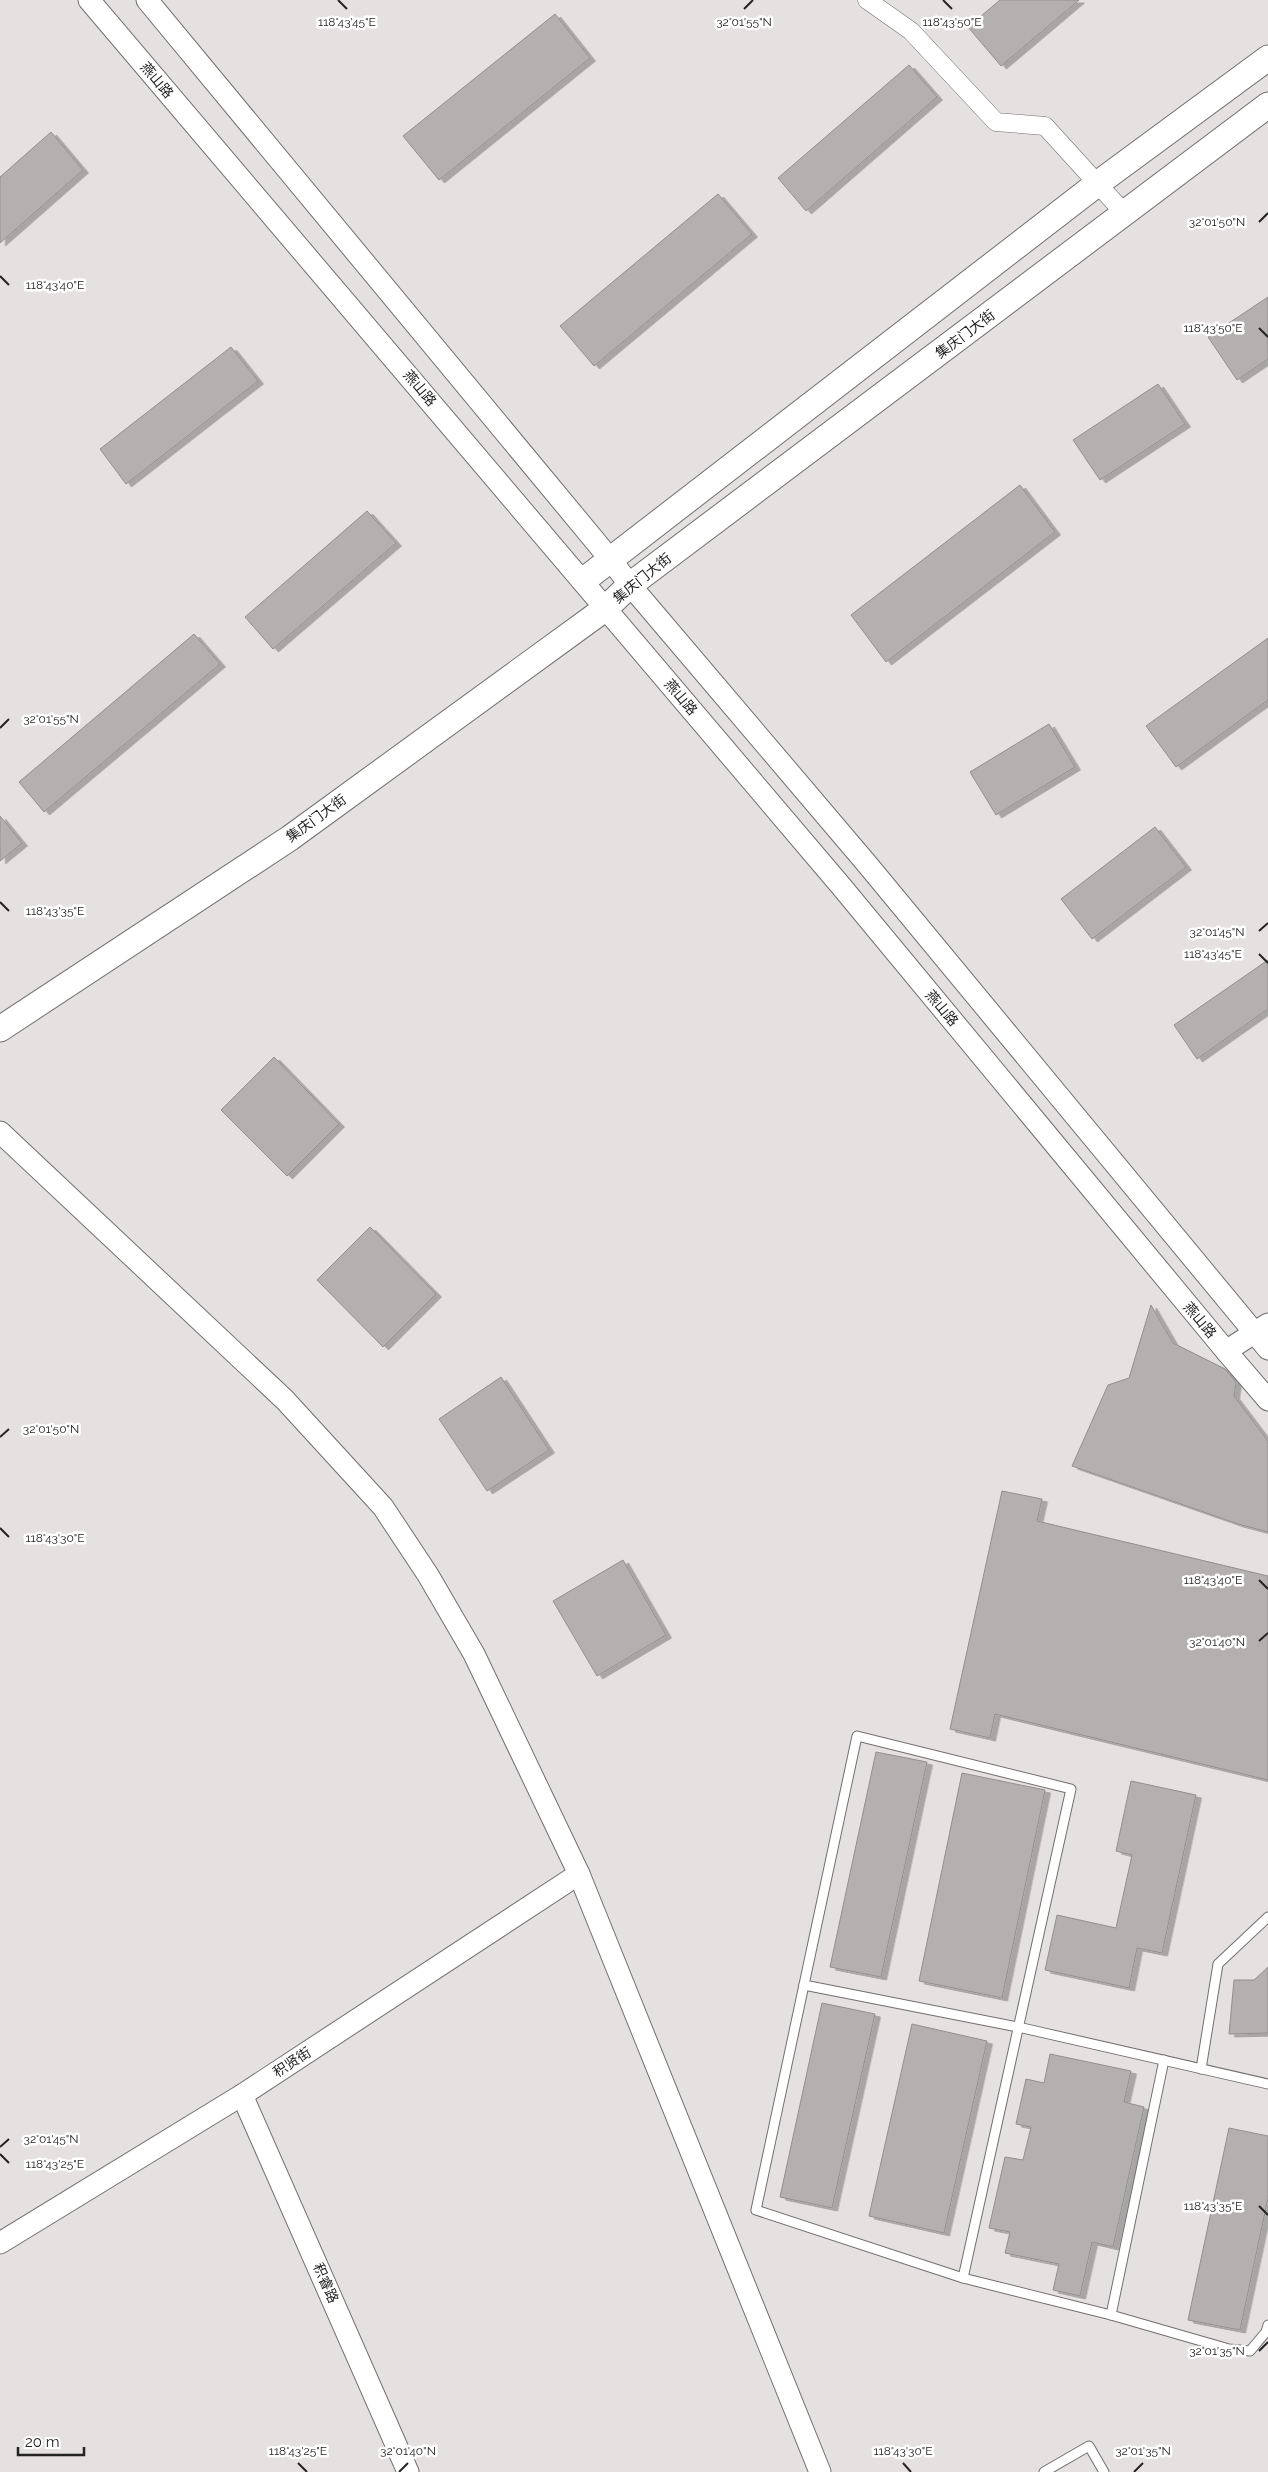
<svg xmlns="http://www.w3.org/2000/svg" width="1268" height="2472" font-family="Raleway,'Noto Sans SC',sans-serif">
  <defs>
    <filter id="shadow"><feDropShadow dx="5.5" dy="3" stdDeviation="0" flood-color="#0004"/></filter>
  </defs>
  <rect width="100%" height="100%" fill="#e5e1e1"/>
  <g fill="#b4b0af" stroke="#938f8e" filter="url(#shadow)">
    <path d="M1000,0H1079L1001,66L968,27Z"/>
    <path d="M555,14L590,58L439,180L403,136Z"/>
    <path d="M909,65L937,97L806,211L778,178Z"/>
    <path d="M51,132L83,170L0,243V177Z"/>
    <path d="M718,194L752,234L594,366L560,326Z"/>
    <path d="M1268,297V359L1237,380L1208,337Z"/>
    <path d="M231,347L258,381L126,484L100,449Z"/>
    <path d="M1158,384L1185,424L1100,480L1073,440Z"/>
    <path d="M1020,485L1055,532L886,662L851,615Z"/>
    <path d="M367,511L396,543L273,649L245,617Z"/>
    <path d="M194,634L220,664L44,812L19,782Z"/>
    <path d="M1268,638V700L1176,767L1146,726Z"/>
    <path d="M1049,724L1075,767L996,815L970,772Z"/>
    <path d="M0,816L22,843L0,861Z"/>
    <path d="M1155,827L1186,867L1092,939L1061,899Z"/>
    <path d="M1268,960V1009L1197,1059L1174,1025Z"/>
    <path d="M274,1057L339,1124L287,1176L221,1110Z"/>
    <path d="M370,1227L436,1294L383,1347L317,1280Z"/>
    <path d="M1151,1305L1173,1343L1225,1369L1236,1382L1234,1396L1268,1441V1532L1238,1524L1072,1466L1108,1385L1129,1378Z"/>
    <path d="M501,1377L549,1450L487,1491L439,1419Z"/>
    <path d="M1002,1491L1042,1499L1037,1521L1268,1576V1780L995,1714L990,1738L950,1729Z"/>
    <path d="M623,1560L666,1635L597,1676L553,1601Z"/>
    <path d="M876,1752L927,1762L881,1977L830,1967Z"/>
    <path d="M962,1773L1045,1790L1002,1998L919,1981Z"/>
    <path d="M1131,1781L1196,1795L1162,1953L1137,1948L1129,1988L1045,1970L1057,1915L1116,1928L1132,1855L1116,1851Z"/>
    <path d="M1268,1967V2033L1229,2034L1234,1980H1254Z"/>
    <path d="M822,2003L875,2014L832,2208L780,2197Z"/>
    <path d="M912,2024L987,2041L944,2233L869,2216Z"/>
    <path d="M1050,2054L1131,2071L1124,2102L1144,2107L1113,2247L1092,2242L1080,2296L1053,2290L1059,2264L1005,2253L1010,2232L989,2228L1005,2157L1023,2160L1031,2127L1016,2124L1026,2079L1044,2083Z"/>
    <path d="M1229,2128L1268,2136V2198L1240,2330L1188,2320Z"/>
  </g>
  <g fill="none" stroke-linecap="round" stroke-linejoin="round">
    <defs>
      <g id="service">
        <path d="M857,1736L1071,1789L963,2278L756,2210Z"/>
        <path d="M804,1985L1018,2027L1268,2084"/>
        <path d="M1201,2069L1218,1964L1268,1917"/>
        <path d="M963,2278L1111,2315L1229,2349L1250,2351L1266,2332L1268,2325"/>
        <path d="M1111,2315L1164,2060"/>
        <path d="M1044,2472L1089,2446L1104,2472"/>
      </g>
      <path id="minor" d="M867,0L911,31L996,122L1045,126L1125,214"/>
      <g id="tertiary">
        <path d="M89,0L841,886L1226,1351L1268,1400"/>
        <path d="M147,0L610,559L630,585L867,864L1268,1349"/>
        <path d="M0,1132L285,1400L383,1507L428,1575L474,1654L579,1874L820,2472"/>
        <path d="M1226,1351L1268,1324"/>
        <path d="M242,2095L408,2472"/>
        <path d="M0,2243L242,2095L579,1874"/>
      </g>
      <g id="secondary">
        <path d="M584,580L1097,184L1268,58"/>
        <path d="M0,1029L290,838L606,608L630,585L1268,105"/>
      </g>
    </defs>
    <use href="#service" stroke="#726f6e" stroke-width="11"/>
    <use href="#minor" stroke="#726f6e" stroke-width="19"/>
    <use href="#tertiary" stroke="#726f6e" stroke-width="23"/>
    <use href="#secondary" stroke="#726f6e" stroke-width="27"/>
    <use href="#service" stroke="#fff" stroke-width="9"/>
    <use href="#minor" stroke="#fff" stroke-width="18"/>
    <use href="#tertiary" stroke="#fff" stroke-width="21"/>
    <use href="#secondary" stroke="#fff" stroke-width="25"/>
  </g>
  <path fill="none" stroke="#242323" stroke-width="2" d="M338,0L347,9M943,0L952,9M744,9L753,0M1259,222L1268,213M0,276L9,285M1259,328L1268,337M0,728L9,719M0,902L9,911M1259,931L1268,923M1259,954L1268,963M0,1437L9,1429M0,1528L9,1537M1259,1580L1268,1589M1259,1641L1268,1633M0,2147L9,2139M0,2154L9,2163M1259,2206L1268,2215M1259,2351L1268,2342M298,2463L307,2472M903,2463L911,2472M399,2472L408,2463M1134,2472L1143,2463"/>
  <g text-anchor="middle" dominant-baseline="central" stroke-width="5" stroke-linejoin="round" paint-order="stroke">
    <g font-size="14" fill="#242323" stroke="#fff">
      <text transform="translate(157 80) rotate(50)">燕山路</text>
      <text transform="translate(965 334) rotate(-37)">集庆门大街</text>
      <text transform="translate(420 388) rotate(50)">燕山路</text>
      <text transform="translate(642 578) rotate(-39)">集庆门大街</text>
      <text transform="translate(681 697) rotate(50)">燕山路</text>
      <text transform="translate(316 818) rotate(-36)">集庆门大街</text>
      <text transform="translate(942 1008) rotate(50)">燕山路</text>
      <text transform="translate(1200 1320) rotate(50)">燕山路</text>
      <text transform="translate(292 2062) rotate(-33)">积贤街</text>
      <text transform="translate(326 2283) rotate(66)">积睿路</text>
    </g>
  </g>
  <g font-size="12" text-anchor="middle" fill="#242323" stroke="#fff" stroke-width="5" stroke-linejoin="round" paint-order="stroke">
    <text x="744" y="26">32°01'55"N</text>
    <text x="347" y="26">118°43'45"E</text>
    <text x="952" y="26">118°43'50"E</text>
    <text x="1217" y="226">32°01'50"N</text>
    <text x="55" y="289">118°43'40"E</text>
    <text x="1213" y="332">118°43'50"E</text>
    <text x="51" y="723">32°01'55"N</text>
    <text x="55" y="915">118°43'35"E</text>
    <text x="1217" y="936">32°01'45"N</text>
    <text x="1213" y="958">118°43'45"E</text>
    <text x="51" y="1433">32°01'50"N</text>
    <text x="55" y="1542">118°43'30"E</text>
    <text x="1213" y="1584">118°43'40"E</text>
    <text x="1217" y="1646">32°01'40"N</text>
    <text x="51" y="2143">32°01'45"N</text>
    <text x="55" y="2168">118°43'25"E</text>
    <text x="1213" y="2210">118°43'35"E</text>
    <text x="1217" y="2355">32°01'35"N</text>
    <text x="298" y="2455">118°43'25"E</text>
    <text x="903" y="2455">118°43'30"E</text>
    <text x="408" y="2455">32°01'40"N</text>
    <text x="1143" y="2455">32°01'35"N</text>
  </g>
  <path d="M18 2447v8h66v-8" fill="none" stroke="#242323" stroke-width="2.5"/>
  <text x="25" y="2447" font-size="15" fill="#242323" stroke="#ffffff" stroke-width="4" paint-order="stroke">20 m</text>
</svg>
